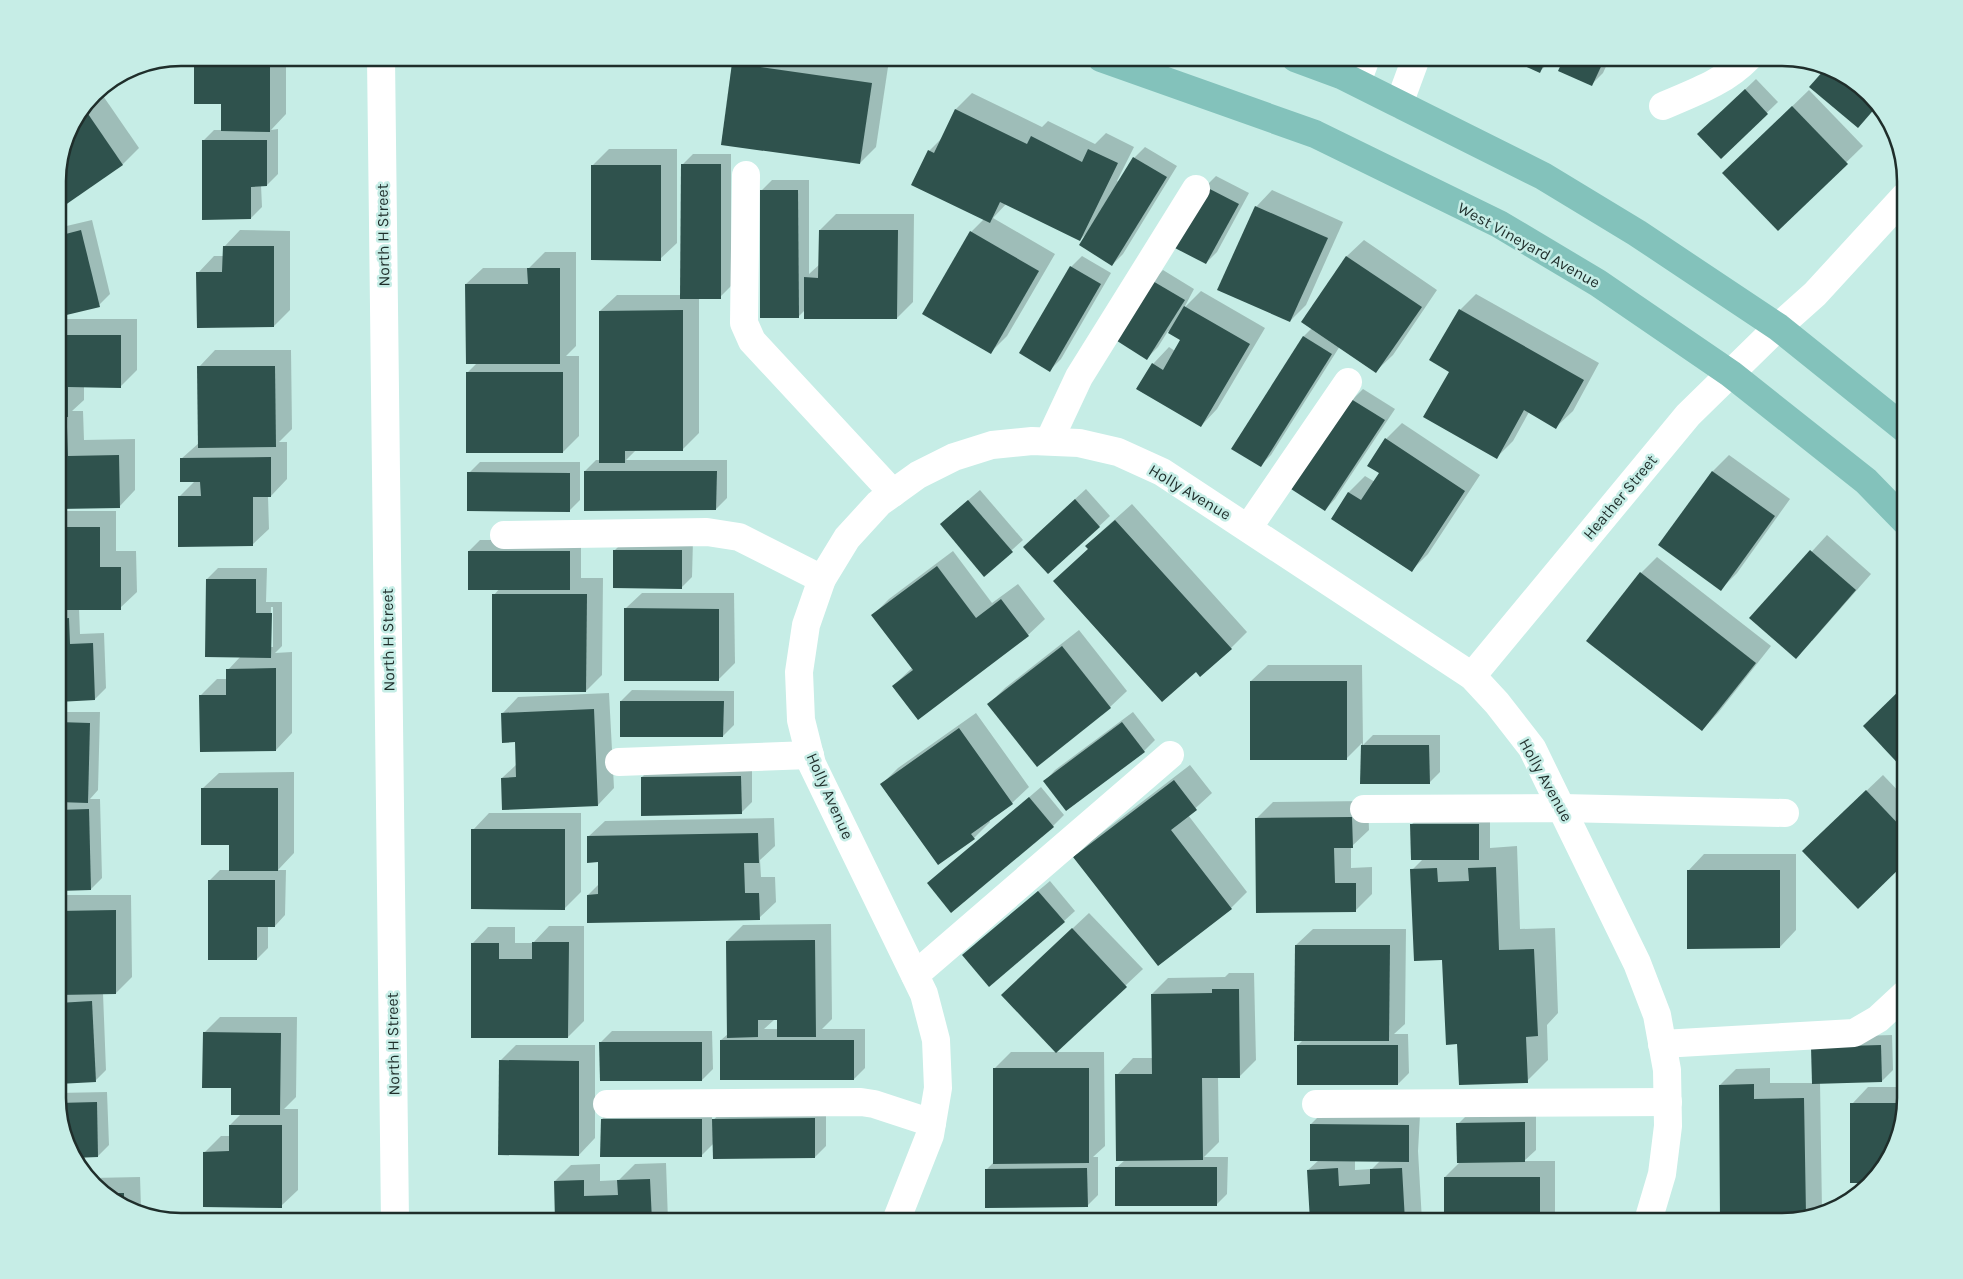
<svg xmlns="http://www.w3.org/2000/svg" width="1963" height="1279" font-family="Karla,sans-serif">
  <rect width="100%" height="100%" fill="#c6ede6"/>
  <g fill="#0003" fill-rule="evenodd">
    <path d="M195,58H286V114L271,130L278,129V174L267,185H261L262,207L251,218L203,141L214,130H222V103H195Z"/>
    <path d="M740,58H822L888,67L876,147L860,163L733,64Z"/>
    <path d="M1509,58H1554L1539,72Z"/>
    <path d="M1565,58H1610L1603,73L1592,84L1559,71Z"/>
    <path d="M1756,79L1778,102L1721,157L1710,123Z"/>
    <path d="M99,90L139,148L123,164L58,209V173L67,133L94,93Z"/>
    <path d="M1809,90L1863,146L1778,229L1740,157Z"/>
    <path d="M972,93L1042,127L1048,121L1095,144L1106,133L1134,147L1117,181L1119,182L1134,158L1145,147L1177,166L1123,254L1112,265L1086,234L1080,240L1007,203L993,218L1055,254L1007,336L991,352L924,313L971,232L984,219L913,185L929,151L943,137L956,109Z"/>
    <path d="M609,149H677V243L660,259L593,165Z"/>
    <path d="M693,154H731V286L720,297H699V433L682,450L637,449L626,460H727V498L716,509L585,471L596,460H601L600,311L617,295H682V165Z"/>
    <path d="M1216,176L1249,193L1217,252L1206,263L1205,187Z"/>
    <path d="M772,180H809V274L820,264V230L836,214H914L913,302L897,318L805,310L798,317L761,191Z"/>
    <path d="M1272,190L1343,222L1306,305L1290,321L1256,207Z"/>
    <path d="M92,220L110,294L99,305L58,316V228Z"/>
    <path d="M240,230L290,231V310L274,326L198,273L214,256H224V247Z"/>
    <path d="M1364,240L1437,290L1393,355L1376,371L1340,346L1271,455L1260,466L1232,448L1304,336L1312,328L1303,321L1347,256Z"/>
    <path d="M545,252H576V346L566,356H579V436L563,452L467,373L477,363L466,284L483,268H529Z"/>
    <path d="M1082,256L1111,273L1061,359L1050,370L1071,267Z"/>
    <path d="M1163,270L1194,289L1184,308L1201,291L1265,328L1217,409L1201,426L1153,364L1169,347L1175,351L1182,340L1168,331L1158,347L1147,358L1152,281Z"/>
    <path d="M1476,294L1599,363L1573,411L1556,427L1529,412L1513,441L1496,458L1450,371L1460,310Z"/>
    <path d="M58,319H137V370L121,386H84V400L72,411H83L84,440L135,439V490L119,507L58,508Z"/>
    <path d="M215,350H291L292,429L279,442H287V479L271,496H268L269,529L252,545L179,497L195,481L181,459L199,443V367Z"/>
    <path d="M1363,389L1395,409L1335,499L1325,510L1352,400Z"/>
    <path d="M1402,423L1480,475L1428,554L1412,570L1332,518L1349,492L1365,476L1375,482L1381,473L1386,439Z"/>
    <path d="M1729,455L1790,499L1737,573L1721,589L1713,471Z"/>
    <path d="M480,462H580V500L569,511L469,473Z"/>
    <path d="M1086,489L1110,516L1049,573L1035,536Z"/>
    <path d="M980,490L1023,540L984,575L952,514Z"/>
    <path d="M1132,504L1247,632L1231,648L1196,670L1055,581L1089,548L1087,546L1103,530Z"/>
    <path d="M58,511H116V551H136L137,592L120,608H79L80,634L104,633L106,688L95,699L58,700Z"/>
    <path d="M1827,535L1871,574L1812,641L1751,618Z"/>
    <path d="M626,539L693,540L692,577L681,588L615,550Z"/>
    <path d="M480,540H581V578H603L602,675L586,691L494,595L500,588L469,551Z"/>
    <path d="M953,551L992,603L1018,584L1045,619L1028,635L893,686L912,668L873,615L889,599Z"/>
    <path d="M1657,557L1771,646L1718,713L1702,730L1588,640L1641,573Z"/>
    <path d="M218,568H267L266,602H282V646L275,653L292,652V733L276,750L201,695L217,679H228V670L241,656L207,579ZM271,607H273V647H270Z"/>
    <path d="M642,593H734L735,663L718,680L625,609Z"/>
    <path d="M1079,630L1127,691L1110,707L989,704L1005,688Z"/>
    <path d="M1268,665H1362L1363,745L1373,735H1440V772L1429,783H1362V743L1346,759L1251,681Z"/>
    <path d="M1905,686V769L1864,726Z"/>
    <path d="M632,690L734,691V725L723,736L621,701Z"/>
    <path d="M609,693L614,788L598,805L502,778L517,764L516,741L502,714L518,697Z"/>
    <path d="M58,712H100L98,790L90,799H100L102,878L91,889L58,890Z"/>
    <path d="M1133,712L1155,740L1144,751L1045,781L1055,770Z"/>
    <path d="M976,713L1029,787L1012,803L989,820L990,822L974,838L882,784L898,768Z"/>
    <path d="M1190,765L1212,793L1188,815L1247,892L1231,908L1075,857L1091,841Z"/>
    <path d="M653,766H752V802L741,813L642,777Z"/>
    <path d="M294,772V853L278,870H286L285,915L275,926L268,925V948L257,959L209,881L220,870H230V844L202,789L219,773Z"/>
    <path d="M1883,775L1905,798V861L1858,907L1820,835Z"/>
    <path d="M1041,787L1064,815L1053,826L928,884Z"/>
    <path d="M1368,801L1369,830L1351,847V868L1372,867V894L1355,911L1256,819L1273,802Z"/>
    <path d="M489,813H581V892L565,908L473,830Z"/>
    <path d="M1423,813L1490,814V848L1517,846L1520,929L1555,928L1558,1013L1547,1025L1548,1060L1527,1081L1459,1043L1444,958L1412,870L1423,859L1412,824Z"/>
    <path d="M774,818L775,846L760,860L761,877H775L776,902L759,918L588,895L599,884V861L588,837L605,821Z"/>
    <path d="M1704,854H1796V930L1780,947L1688,871Z"/>
    <path d="M1050,881L1075,911L1064,921L975,944Z"/>
    <path d="M58,895H131L132,977L116,993H103L106,1070L95,1081L58,1082Z"/>
    <path d="M1089,913L1143,969L1056,1051L1019,979Z"/>
    <path d="M831,924L832,1019L822,1029H865V1068L854,1079L721,1040L728,1034L727,941L743,925ZM778,1019V1029H764L774,1020Z"/>
    <path d="M549,926H584V1021L568,1037L472,944L488,927H515V943H533Z"/>
    <path d="M1313,929H1406L1405,1024L1394,1034H1408L1409,1073L1398,1084L1298,1045L1303,1040L1296,945Z"/>
    <path d="M1229,973H1254L1256,1060L1239,1077H1218L1219,1142L1204,1157H1228L1227,1194L1216,1205L1116,1168L1125,1160L1117,1075L1133,1058H1153L1152,994L1168,978L1225,977Z"/>
    <path d="M220,1017H297L296,1097L284,1109H298V1190L281,1206L205,1152L221,1136H230V1125L242,1113L232,1087L204,1033Z"/>
    <path d="M612,1031H712L713,1069L702,1080L601,1042Z"/>
    <path d="M1892,1035L1893,1070L1882,1081L1820,1082L1822,1211L1782,1221H1722L1720,1085L1736,1069L1770,1068V1083H1814L1823,1037Z"/>
    <path d="M516,1045H595V1138L579,1155L500,1061Z"/>
    <path d="M1011,1052H1104L1105,1146L1093,1157H1098V1195L1087,1206L986,1170L995,1161L994,1069Z"/>
    <path d="M1868,1087H1905V1098L1885,1166L1868,1182H1852V1104Z"/>
    <path d="M107,1092L109,1145L98,1156H85L86,1172L74,1160L58,1106V1093Z"/>
    <path d="M613,1108L712,1109V1121L725,1109L826,1108V1146L815,1157L714,1143L702,1155L602,1119Z"/>
    <path d="M1536,1112V1150L1524,1161H1555V1221H1445V1177L1461,1161L1458,1124L1469,1113Z"/>
    <path d="M1322,1113L1420,1115L1418,1151L1422,1221H1311L1308,1170L1319,1160L1311,1124ZM1355,1160L1380,1161L1372,1169L1355,1170Z"/>
    <path d="M666,1163L668,1221H557L555,1181L571,1165L600,1164V1181L619,1180L635,1164Z"/>
    <path d="M140,1177L141,1209L113,1201L92,1178Z"/>
  </g>
  <g fill="#2f524d">
    <path d="M194,58H270V132L221,131V104H194Z"/>
    <path d="M1507,58H1547L1540,73Z"/>
    <path d="M1564,58H1605L1592,86L1558,71Z"/>
    <path d="M732,63L872,83L860,164L721,145Z"/>
    <path d="M1824,70L1850,78L1877,106L1858,128L1809,87Z"/>
    <path d="M1745,89L1768,114L1721,159L1697,134Z"/>
    <path d="M1792,106L1848,164L1778,231L1722,173Z"/>
    <path d="M84,108L123,165L58,210V173L67,133Z"/>
    <path d="M955,109L1027,144L1031,136L1082,162L1088,149L1118,163L1080,241L1000,202L990,223L911,185L928,150L934,153Z"/>
    <path d="M202,140H267V186L251,187V219L202,220Z"/>
    <path d="M1133,157L1167,177L1112,266L1079,245Z"/>
    <path d="M681,164H721V299H680Z"/>
    <path d="M591,165H661V261L591,260Z"/>
    <path d="M1204,186L1239,204L1206,264L1171,246Z"/>
    <path d="M760,190H798L799,318H760Z"/>
    <path d="M1255,206L1328,238L1290,322L1217,290Z"/>
    <path d="M81,230L100,307L58,317V236Z"/>
    <path d="M819,230H898L897,319H804V277L818,278Z"/>
    <path d="M970,231L1039,271L991,354L922,314Z"/>
    <path d="M223,246H274V327L197,328L196,272H222Z"/>
    <path d="M1346,256L1422,307L1376,373L1301,322Z"/>
    <path d="M1070,266L1101,284L1050,372L1019,353Z"/>
    <path d="M527,268H560V364H466L465,284H528Z"/>
    <path d="M1151,280L1185,300L1147,360L1114,339Z"/>
    <path d="M1184,306L1250,344L1201,427L1136,389L1152,363L1163,370L1180,340L1168,333Z"/>
    <path d="M1459,309L1584,380L1556,429L1524,410L1497,459L1423,417L1449,372L1429,360Z"/>
    <path d="M683,310V451H625V463H599V311Z"/>
    <path d="M58,335H121V388L68,387V417H58Z"/>
    <path d="M1303,336L1332,354L1261,467L1231,449Z"/>
    <path d="M197,366H275L276,447L198,448Z"/>
    <rect x="466" y="372" width="97" height="81"/>
    <path d="M1351,399L1385,420L1325,511L1291,489Z"/>
    <path d="M58,427H67L68,456L119,455L120,508L58,509Z"/>
    <path d="M1385,438L1465,491L1412,572L1331,519L1348,492L1361,500L1379,473L1367,466Z"/>
    <path d="M271,457V497H253V546L178,547V496H201L200,482H180V458Z"/>
    <path d="M584,471H717L716,510L584,511Z"/>
    <path d="M1712,471L1775,516L1721,591L1658,545Z"/>
    <path d="M467,472L570,473V512L467,511Z"/>
    <path d="M1075,499L1100,527L1048,574L1023,547Z"/>
    <path d="M968,500L1013,552L984,577L940,524Z"/>
    <path d="M1115,520L1232,649L1200,677L1196,672L1162,702L1053,581L1088,549L1085,546Z"/>
    <path d="M58,527H100V567H121V610H58Z"/>
    <path d="M613,550H682V589L613,588Z"/>
    <path d="M1810,550L1856,590L1796,659L1749,618Z"/>
    <rect x="468" y="551" width="102" height="39"/>
    <path d="M937,566L976,618L1001,599L1029,636L918,720L892,686L913,670L871,615Z"/>
    <path d="M1640,572L1756,663L1702,731L1586,641Z"/>
    <path d="M206,579H256V613H272L271,658L205,657Z"/>
    <path d="M492,594H587L586,692H492Z"/>
    <path d="M624,608L719,609V681H624Z"/>
    <path d="M69,618L70,644L93,643L95,700L58,702V619Z"/>
    <path d="M1062,646L1111,708L1037,767L987,704Z"/>
    <path d="M276,668V751L200,752L199,695H226V669Z"/>
    <rect x="1250" y="681" width="97" height="79"/>
    <path d="M1905,685V771L1863,726Z"/>
    <path d="M620,701H724L723,737H620Z"/>
    <path d="M594,709L598,806L502,810L501,778L516,777L515,742L502,743L501,713Z"/>
    <path d="M58,722L90,723L88,803L58,802Z"/>
    <path d="M1122,722L1145,752L1066,811L1043,781Z"/>
    <path d="M959,728L1013,804L971,834L975,839L938,865L880,784Z"/>
    <path d="M1361,745H1429L1430,784H1360Z"/>
    <path d="M741,776L742,814L641,816V777Z"/>
    <path d="M1174,780L1197,810L1171,830L1232,909L1158,966L1073,857Z"/>
    <path d="M201,788H278V871H229V845H201Z"/>
    <path d="M1866,790L1905,831V863L1858,909L1802,851Z"/>
    <path d="M1029,797L1054,827L951,913L927,883Z"/>
    <path d="M89,809L91,890L58,891V810Z"/>
    <path d="M1352,817L1353,848H1334L1335,883H1356V912L1256,913L1255,818Z"/>
    <path d="M1410,824H1479V860H1411Z"/>
    <path d="M471,829H565V910L471,909Z"/>
    <path d="M758,833L759,863H744L745,893H759L760,920L587,923V895L598,894V862L587,863V836Z"/>
    <path d="M1496,867L1499,950L1534,949L1538,1036L1526,1037L1528,1083L1459,1085L1457,1044L1446,1045L1442,960L1414,961L1410,869L1437,868L1438,882L1469,881L1468,868Z"/>
    <path d="M1687,870H1780V948L1687,949Z"/>
    <path d="M208,880H275V927H257V960H208Z"/>
    <path d="M1038,891L1065,922L989,987L962,955Z"/>
    <path d="M116,910V994L58,995V911Z"/>
    <path d="M1072,928L1127,987L1056,1053L1001,995Z"/>
    <path d="M815,940L816,1037H777V1020H758V1037L727,1038L726,941Z"/>
    <path d="M532,942H569L568,1038H471V943H499V959H532Z"/>
    <path d="M1295,945H1390L1389,1041H1294Z"/>
    <path d="M1212,989H1239L1240,1078H1202L1203,1160L1116,1161L1115,1074H1152L1151,994L1212,993Z"/>
    <path d="M92,1001L96,1082L58,1084V1003Z"/>
    <path d="M203,1032L281,1033L280,1115H231V1088H202Z"/>
    <rect x="720" y="1040" width="134" height="40"/>
    <path d="M599,1042H702V1081H600Z"/>
    <rect x="1297" y="1045" width="101" height="40"/>
    <path d="M1881,1045L1882,1082L1812,1084L1811,1047Z"/>
    <path d="M499,1060L579,1061V1156L498,1155Z"/>
    <path d="M993,1068H1089V1163L993,1164Z"/>
    <path d="M1754,1084V1099L1804,1098L1806,1215L1782,1221H1720L1719,1085Z"/>
    <path d="M97,1102L98,1157L73,1158L58,1103Z"/>
    <path d="M1850,1103H1904L1885,1166L1867,1183H1850Z"/>
    <path d="M815,1118V1158L713,1159L712,1119Z"/>
    <path d="M601,1119H702V1157H600Z"/>
    <path d="M1525,1122V1162L1457,1163L1456,1123Z"/>
    <path d="M1310,1124L1409,1125V1162L1310,1161Z"/>
    <path d="M229,1125H282V1208L203,1207V1152L229,1151Z"/>
    <rect x="1115" y="1167" width="102" height="39"/>
    <path d="M1087,1168L1088,1207L985,1208V1169Z"/>
    <path d="M1338,1168L1339,1186L1370,1184V1169L1402,1168L1405,1221H1310L1307,1170Z"/>
    <rect x="1444" y="1177" width="96" height="44"/>
    <path d="M650,1179L652,1221H555L554,1181L584,1180V1196L618,1195L617,1180Z"/>
    <path d="M106,1193H124V1204L113,1201Z"/>
  </g>
  <g fill="none" stroke-linecap="round" stroke-linejoin="round">
    <g stroke="#fff" stroke-width="28">
      <path d="M381,58L395,1221"/>
      <path d="M1357,82L1366,58"/>
      <path d="M1399,104L1416,58"/>
      <path d="M1663,106C1693,93 1725,82 1748,58"/>
      <path d="M746,175L744,323L752,341L893,493"/>
      <path d="M1049,441L1079,377L1196,189"/>
      <path d="M1248,528L1348,382"/>
      <path d="M504,535L707,532L739,537L822,579"/>
      <path d="M1472,676L1688,415L1778,327L1815,294L1905,196"/>
      <path d="M619,762L810,755"/>
      <path d="M1364,809L1562,808L1785,813"/>
      <path d="M915,975L1170,755"/>
      <path d="M1662,1044L1854,1033L1878,1019L1905,994"/>
      <path d="M607,1104L861,1102L874,1104L932,1123"/>
      <path d="M1316,1104L1668,1102"/>
      <path d="M896,1221L930,1135L938,1088L936,1040L924,994L812,764L801,720L799,672L806,625L822,579L847,538L879,503L918,475L954,457L992,445L1032,441L1079,443L1118,452L1162,472L1472,676L1497,703L1532,748L1637,963L1657,1015L1667,1070L1668,1126L1662,1174L1648,1221"/>
    </g>
    <g stroke="#83c2bb" stroke-width="28">
      <path d="M1101,58L1315,134L1499,224L1598,283L1731,374L1866,481L1905,521"/>
      <path d="M1295,58L1341,75L1543,176L1637,233L1778,327L1905,429"/>
    </g>
  </g>
  <g text-anchor="middle" dominant-baseline="central" stroke-width="5" stroke-linejoin="round" paint-order="stroke">
    <g font-size="16" fill="#1f2e2b" stroke="#c6ede6">
      <text transform="translate(383 235) rotate(-91)">North H Street</text>
      <text transform="translate(1529 245) rotate(29)">West Vineyard Avenue</text>
      <text transform="translate(1190 492) rotate(31)">Holly Avenue</text>
      <text transform="translate(1620 497) rotate(-50)">Heather Street</text>
      <text transform="translate(388 640) rotate(-91)">North H Street</text>
      <text transform="translate(1546 780) rotate(61)">Holly Avenue</text>
      <text transform="translate(830 796) rotate(66)">Holly Avenue</text>
      <text transform="translate(393 1044) rotate(-91)">North H Street</text>
    </g>
  </g>
  <path d="M0 0H1963V1279H0ZM181 66H1782A115 115 0 0 1 1897 181V1098A115 115 0 0 1 1782 1213H181A115 115 0 0 1 66 1098V181A115 115 0 0 1 181 66Z" fill="#c6ede6" fill-rule="evenodd"/>
  <path fill="none" stroke="#1f2e2b" stroke-width="2.5" d="M181 66H1782A115 115 0 0 1 1897 181V1098A115 115 0 0 1 1782 1213H181A115 115 0 0 1 66 1098V181A115 115 0 0 1 181 66Z"/>
</svg>
